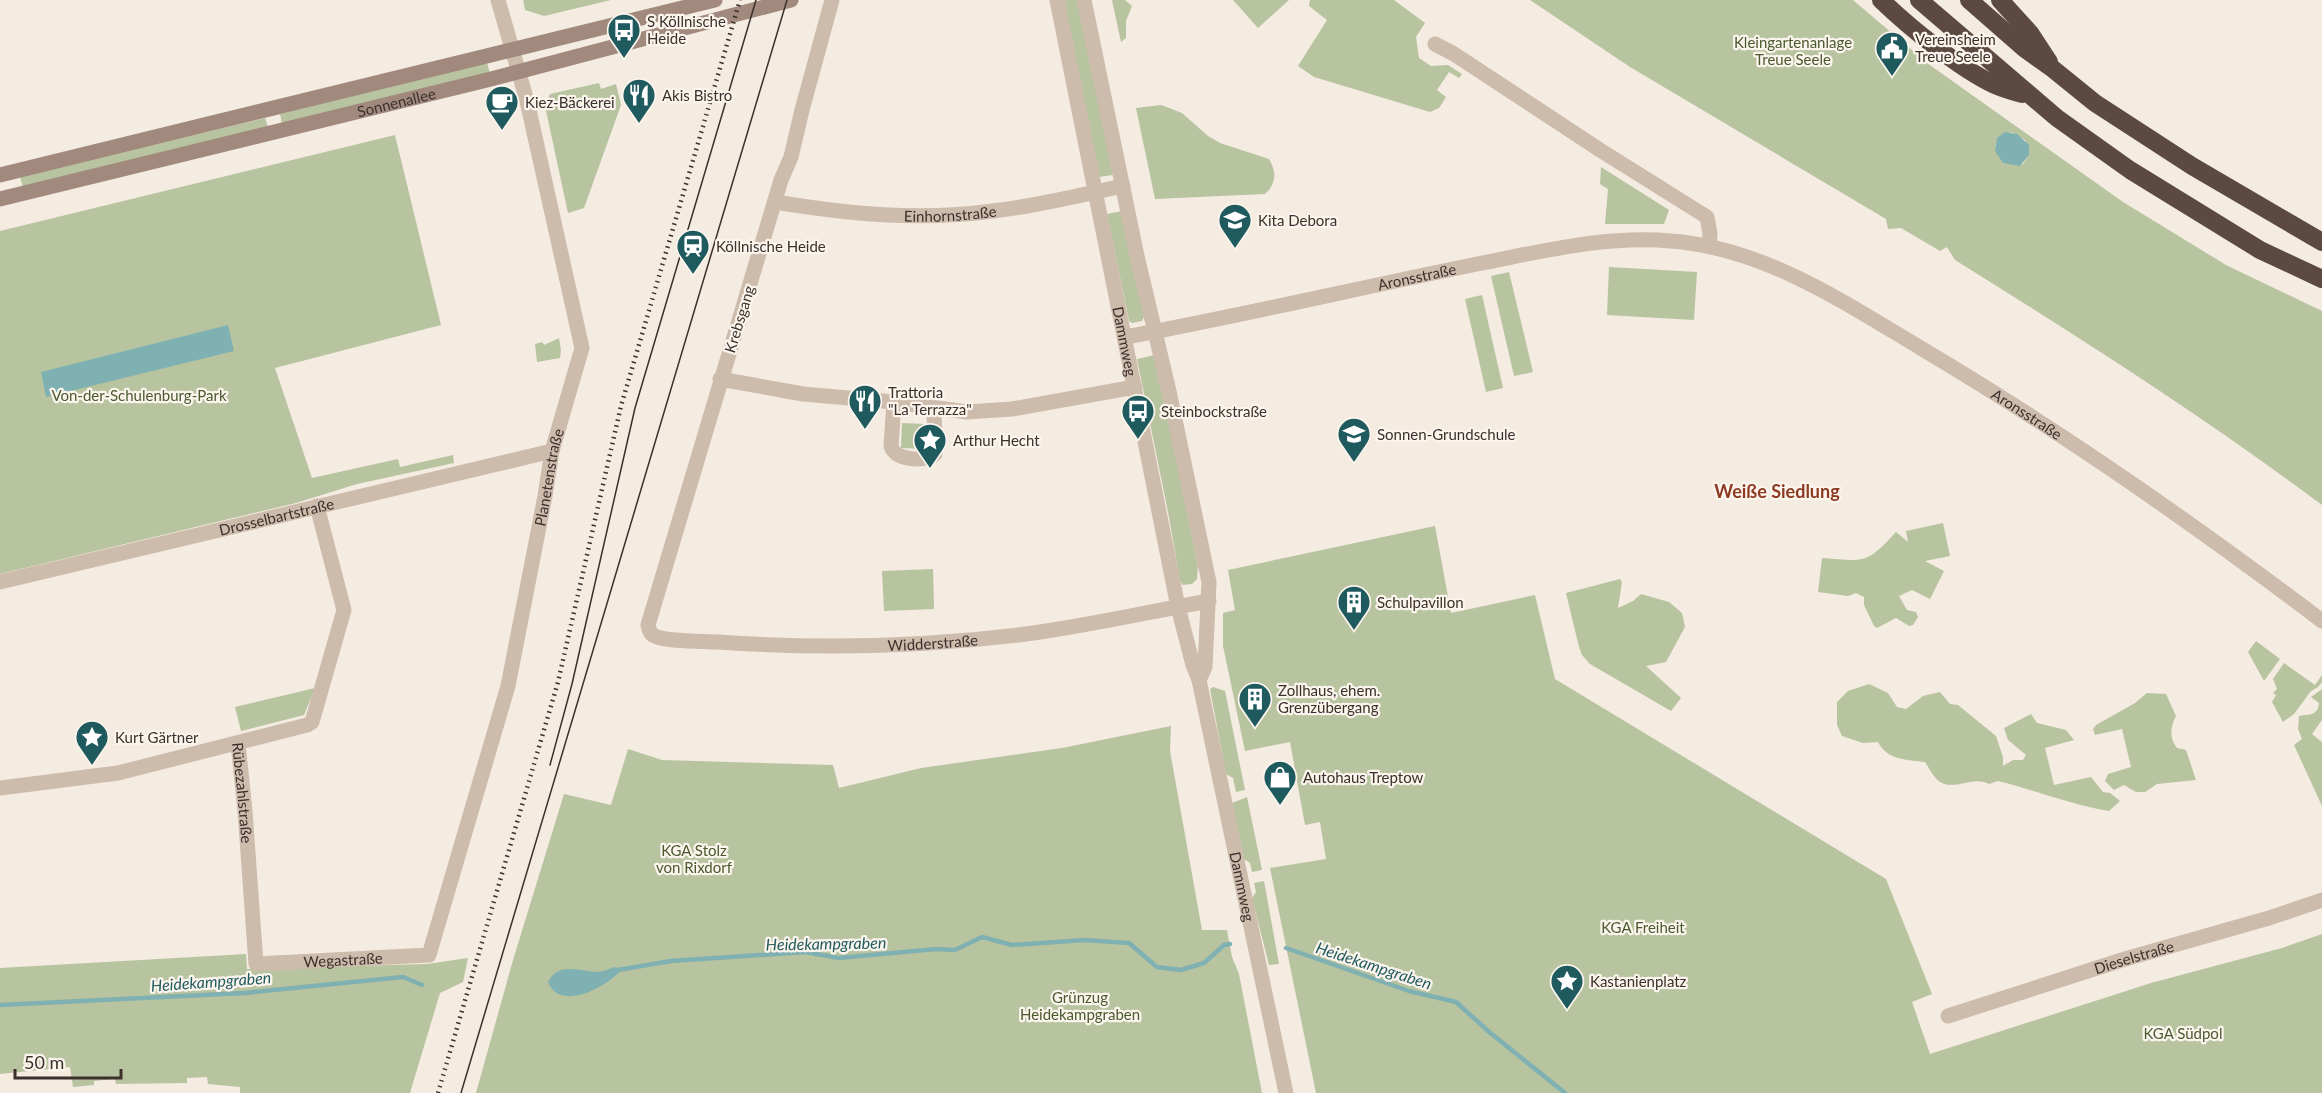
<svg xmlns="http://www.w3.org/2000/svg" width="2322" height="1093" font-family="Lato,sans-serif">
  <rect width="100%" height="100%" fill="#f4ebe1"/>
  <g fill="#b8c4a0" fill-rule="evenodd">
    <path d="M523,0H611L544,16L525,10Z"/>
    <path d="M1062,0H1078L1113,175L1099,177Z"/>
    <path d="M1112,0H1125L1132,6L1126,21V38L1121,42Z"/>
    <path d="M1233,0H1289L1258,28Z"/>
    <path d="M1310,0H1394L1425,23L1416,37L1419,58L1431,66L1448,65L1462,74L1459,78L1449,72L1437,90L1446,97L1439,108L1430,112L1314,77L1298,66L1327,20L1309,6Z"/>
    <path d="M1530,0H1853L1927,63L2123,202L2226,265L2322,311V505C2204,417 2080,338 1955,260L1947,247L1940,251L1901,228L1888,229L1886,219L1630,67ZM2011,132L2025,140L2029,155L2022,165L1995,145Z"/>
    <path d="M487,63L490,73L282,124L280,114Z"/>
    <path d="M599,83L601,89L616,84L621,105L584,208L568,213L545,106L550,94Z"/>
    <path d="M1161,105L1182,113L1208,136L1220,143L1269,159C1277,172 1276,184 1265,194L1155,199L1136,108Z"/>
    <path d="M265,118L268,127L23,187L20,177Z"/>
    <path d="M395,135L441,325L275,368L312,478L398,459L400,467L453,455L454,463L357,484L296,503L0,574V231Z"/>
    <path d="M1601,167L1669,210L1664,224H1605L1608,189L1600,184Z"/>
    <path d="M1122,211L1144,317L1142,321L1132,323L1129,321L1107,214Z"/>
    <path d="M1609,267L1697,272L1694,320L1607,315Z"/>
    <path d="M1509,272L1533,372L1514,376L1491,276Z"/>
    <path d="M1482,295L1503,388L1486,392L1465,299Z"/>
    <path d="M559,338L561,350L560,358L537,362L535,344L542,342L544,345Z"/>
    <path d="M1155,355L1198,566L1197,579L1192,584L1183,585L1180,581L1169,517L1137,359Z"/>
    <path d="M902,423L925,424L926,449L901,448Z"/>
    <path d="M1943,523L1950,556L1925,561L1944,571L1930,599L1912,590L1899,596L1907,610L1916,612L1918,617L1913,625L1909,626L1896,618L1877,628L1874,626L1864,605V597L1856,593L1848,596L1818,592L1822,558C1865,561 1866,565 1896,532L1908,542L1906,531Z"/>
    <path d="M1435,526L1451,613L1535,595L1555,679L1886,879L1932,994L1912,1002L1930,1054L2151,983L2282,948L2322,934V1093H1316L1270,868L1326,859L1320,822L1305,825L1290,742L1245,751L1223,646V613L1235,610L1228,570Z"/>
    <path d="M933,569L934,609L884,611L882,571Z"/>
    <path d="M1620,579L1622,582L1618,608L1633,601L1641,594L1669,602L1682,613L1685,627L1666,662L1646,666L1681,698L1671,711L1590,664L1582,655L1579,647L1566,593Z"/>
    <path d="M2256,641L2280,659L2264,681L2248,652Z"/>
    <path d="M2284,663L2315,685L2322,675V682L2318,687L2311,691L2294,714L2283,722L2272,702L2276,695L2273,693L2277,689L2273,679Z"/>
    <path d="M1869,684L1888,693L1897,707L1906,709L1923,696L1940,692L1950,704L1958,705L1996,736L2003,757V766L2013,760H2023L2026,755L2008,740L2004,728L2031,714L2037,723L2066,730L2074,740L2045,748L2054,785L2091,777L2103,792L2110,793L2120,801L2109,811C2071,805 2035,790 1998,781L1989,784C1974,775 1955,791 1940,782C1934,778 1929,768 1925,762C1907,760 1887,760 1878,742L1863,743L1842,736L1837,725V702L1848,691Z"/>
    <path d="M1213,687L1225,691L1245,790L1236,792L1233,778L1226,774L1210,689Z"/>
    <path d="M315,688L304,715L241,731L235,707Z"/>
    <path d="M2322,689V720L2312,734L2322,742V806L2294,745L2302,739L2298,729L2299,716C2307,714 2318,717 2319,703L2311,697Z"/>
    <path d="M2147,693L2166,694L2176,716C2170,728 2169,737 2177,748L2186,750L2196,780L2157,784L2145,792H2136L2124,785L2114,790L2105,781L2108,774L2131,767L2122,729L2095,735L2093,729L2096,725L2135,703Z"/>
    <path d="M1171,726L1170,751L1202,930H1227L1232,957L1239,974L1262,1093H476L513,960L564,794L611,805L628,749L662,760L833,765L839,788L921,768L1062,748Z"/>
    <path d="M1247,797L1262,870L1252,872L1250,863L1244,859L1232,803Z"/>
    <path d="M1264,881L1279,964L1269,965L1252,898L1256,892L1254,883Z"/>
    <path d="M246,954L247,969L427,964L468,958L463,982L440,993L410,1093H240V1087L208,1084L207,1077L187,1078V1083L116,1084L115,1079L94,1081V1085L73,1087L70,1067L0,1074V968Z"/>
  </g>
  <g fill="#7fb0b2">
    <path d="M2005,132L2017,134L2029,145V155L2020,166L2003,163L1995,151L1997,138Z"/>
    <path d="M228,325L234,351L46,397L41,372Z"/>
    <path d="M614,967L622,969C609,986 560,1013 548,982C559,961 581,972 599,972C604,971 609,969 614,967Z"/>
  </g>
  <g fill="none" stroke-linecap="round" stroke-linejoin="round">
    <g stroke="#7fb0b2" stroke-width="4.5">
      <path d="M1286,948L1409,991L1456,1002L1488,1031L1565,1093"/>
      <path d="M618,970L671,961L805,952L839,958L936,949L955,950L982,937L1012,945L1085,940L1129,943L1157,967L1181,970L1204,963L1224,945L1230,944"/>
      <path d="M0,1005L245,993L403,977L422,985"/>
    </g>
    <g stroke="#cdbbac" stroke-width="15">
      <path id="s1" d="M832,0L802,110L791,157L781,180L648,625C649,630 650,634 655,636C667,642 703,641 718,642C821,649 923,647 1026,634C1087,626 1148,612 1209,601"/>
      <path d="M1435,44L1454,54L1600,150L1707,217L1710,234L1709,246"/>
      <path id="s2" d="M775,202C848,214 919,221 993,211C1037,206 1080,195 1123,186"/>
      <path id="s3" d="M1126,337C1245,315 1363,287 1482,263C1544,251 1607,235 1671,241C1765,248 1845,303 1924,350C2062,432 2194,524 2322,621"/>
      <path d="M720,379L803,394L894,402L967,412L1012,409L1135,387"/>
      <path d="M894,402L891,446C895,461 926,462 935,454L934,409"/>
      <path id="s4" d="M0,582L552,451"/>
      <path id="s5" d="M238,743L245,811L256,964L429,955L508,686L545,496L552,451L582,348L527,101L498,0"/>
      <path d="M0,788L118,773L307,725L312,722L344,610L317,506"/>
      <path id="s6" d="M1948,1016L2125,959L2269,918L2322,900"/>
    </g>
    <g stroke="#cdbbac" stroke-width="15">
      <path id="s7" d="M1057,0L1178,607L1193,665L1199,680L1286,1093"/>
      <path d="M1084,0L1137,256L1169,391L1209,582L1205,667L1199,680"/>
    </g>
    <g stroke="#a18a7d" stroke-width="15">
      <path d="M0,175L715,0"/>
      <path id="s8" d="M0,199L491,79L791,0"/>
    </g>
    <g stroke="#5c4a42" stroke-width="18">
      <path d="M1881,0C1909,27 1959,68 1995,85C2003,89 2013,91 2022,94"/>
      <path d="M1919,0L2057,118L2130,170L2260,250L2322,279"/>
      <path d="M1969,0L2025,49L2053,69L2095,103L2192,166L2322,242"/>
      <path d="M2000,0L2030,33L2049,62"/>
    </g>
    <g stroke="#3b302b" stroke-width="1.5">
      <path d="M550,765L572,684L635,408L756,0"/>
      <path d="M461,1093L787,0"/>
    </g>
    <path stroke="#3b302b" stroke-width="4.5" stroke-dasharray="1.5 4.5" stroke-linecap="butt" d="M438,1093L558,682L621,406L740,0"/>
  </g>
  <defs>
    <symbol id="bus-pin" viewBox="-11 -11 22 30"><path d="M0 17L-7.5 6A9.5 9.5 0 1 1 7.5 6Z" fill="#1f5a5e" stroke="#fbf5ee"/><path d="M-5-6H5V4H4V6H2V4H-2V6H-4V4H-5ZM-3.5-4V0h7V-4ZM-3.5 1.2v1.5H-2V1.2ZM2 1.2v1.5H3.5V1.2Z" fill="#fff"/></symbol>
    <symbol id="civic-pin" viewBox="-11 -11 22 30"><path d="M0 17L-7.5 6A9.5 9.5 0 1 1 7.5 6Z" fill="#1f5a5e" stroke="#fbf5ee"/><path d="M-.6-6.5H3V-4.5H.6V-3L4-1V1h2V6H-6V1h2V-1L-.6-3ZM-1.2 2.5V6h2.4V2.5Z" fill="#fff"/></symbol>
    <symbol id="restaurant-pin" viewBox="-11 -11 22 30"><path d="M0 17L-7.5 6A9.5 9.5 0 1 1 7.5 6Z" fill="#1f5a5e" stroke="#fbf5ee"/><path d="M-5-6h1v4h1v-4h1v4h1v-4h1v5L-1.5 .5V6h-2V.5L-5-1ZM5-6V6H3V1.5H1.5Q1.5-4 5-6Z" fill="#fff"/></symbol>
    <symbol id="cafe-pin" viewBox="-11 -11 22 30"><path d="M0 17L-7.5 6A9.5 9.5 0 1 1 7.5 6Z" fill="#1f5a5e" stroke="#fbf5ee"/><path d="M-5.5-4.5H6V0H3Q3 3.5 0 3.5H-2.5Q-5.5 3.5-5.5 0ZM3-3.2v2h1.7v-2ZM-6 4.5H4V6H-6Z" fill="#fff"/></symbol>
    <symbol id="school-pin" viewBox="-11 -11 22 30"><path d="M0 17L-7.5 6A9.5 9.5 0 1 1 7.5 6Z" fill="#1f5a5e" stroke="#fbf5ee"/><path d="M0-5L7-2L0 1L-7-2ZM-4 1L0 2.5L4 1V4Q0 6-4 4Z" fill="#fff"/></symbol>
    <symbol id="station-pin" viewBox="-11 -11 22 30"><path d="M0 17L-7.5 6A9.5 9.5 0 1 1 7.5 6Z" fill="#1f5a5e" stroke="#fbf5ee"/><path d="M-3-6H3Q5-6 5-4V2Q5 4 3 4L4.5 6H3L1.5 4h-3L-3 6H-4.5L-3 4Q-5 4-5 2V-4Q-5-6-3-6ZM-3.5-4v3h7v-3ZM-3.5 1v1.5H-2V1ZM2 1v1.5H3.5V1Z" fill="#fff"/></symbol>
    <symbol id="sight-pin" viewBox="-11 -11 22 30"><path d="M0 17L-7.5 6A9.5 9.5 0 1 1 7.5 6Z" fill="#1f5a5e" stroke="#fbf5ee"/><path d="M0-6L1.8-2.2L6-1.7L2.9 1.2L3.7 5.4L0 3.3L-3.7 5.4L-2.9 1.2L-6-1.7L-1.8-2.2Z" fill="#fff"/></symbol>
    <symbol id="building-pin" viewBox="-11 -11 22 30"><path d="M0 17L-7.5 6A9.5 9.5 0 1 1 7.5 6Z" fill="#1f5a5e" stroke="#fbf5ee"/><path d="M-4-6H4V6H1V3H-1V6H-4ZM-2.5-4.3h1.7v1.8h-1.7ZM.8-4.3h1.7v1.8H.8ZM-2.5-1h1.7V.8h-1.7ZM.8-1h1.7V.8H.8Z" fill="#fff"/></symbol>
    <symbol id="shop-pin" viewBox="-11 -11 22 30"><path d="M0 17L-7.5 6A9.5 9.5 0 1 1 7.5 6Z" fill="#1f5a5e" stroke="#fbf5ee"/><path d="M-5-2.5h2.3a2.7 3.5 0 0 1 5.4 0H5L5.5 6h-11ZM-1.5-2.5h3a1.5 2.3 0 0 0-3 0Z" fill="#fff"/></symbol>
  </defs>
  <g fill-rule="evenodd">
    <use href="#bus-pin" x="605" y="11" width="38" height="52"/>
    <use href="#civic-pin" x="1873" y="29" width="38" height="52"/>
    <use href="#restaurant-pin" x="620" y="76" width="38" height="52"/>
    <use href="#cafe-pin" x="483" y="83" width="38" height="52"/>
    <use href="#school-pin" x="1216" y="201" width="38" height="52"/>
    <use href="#station-pin" x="674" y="227" width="38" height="52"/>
    <use href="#restaurant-pin" x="846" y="382" width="38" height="52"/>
    <use href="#bus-pin" x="1119" y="392" width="38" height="52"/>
    <use href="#school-pin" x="1335" y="415" width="38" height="52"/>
    <use href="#sight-pin" x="911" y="421" width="38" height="52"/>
    <use href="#building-pin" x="1335" y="583" width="38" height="52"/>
    <use href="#building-pin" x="1236" y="680" width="38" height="52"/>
    <use href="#sight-pin" x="73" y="718" width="38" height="52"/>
    <use href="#shop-pin" x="1261" y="758" width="38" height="52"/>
    <use href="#sight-pin" x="1548" y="962" width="38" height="52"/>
  </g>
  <g text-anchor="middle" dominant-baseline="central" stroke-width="4.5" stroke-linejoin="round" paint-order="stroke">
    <g font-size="15" fill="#3b302b" stroke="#fbf5ee" text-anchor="start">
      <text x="647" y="21">S Köllnische<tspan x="647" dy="17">Heide</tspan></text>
      <text x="1915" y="39">Vereinsheim<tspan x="1915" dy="17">Treue Seele</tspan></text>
      <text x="662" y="95">Akis Bistro</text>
      <text x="525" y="102">Kiez-Bäckerei</text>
      <text x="1258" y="220">Kita Debora</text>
      <text x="716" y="246">Köllnische Heide</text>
      <text x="888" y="392">Trattoria<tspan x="888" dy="17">"La Terrazza"</tspan></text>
      <text x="1161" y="411">Steinbockstraße</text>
      <text x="1377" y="434">Sonnen-Grundschule</text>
      <text x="953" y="440">Arthur Hecht</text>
      <text x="1377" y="602">Schulpavillon</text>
      <text x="1278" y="690">Zollhaus, ehem.<tspan x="1278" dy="17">Grenzübergang</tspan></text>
      <text x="115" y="737">Kurt Gärtner</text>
      <text x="1303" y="777">Autohaus Treptow</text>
      <text x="1590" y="981">Kastanienplatz</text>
    </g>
    <g font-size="15" fill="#4a5a2e" stroke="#fbf5ee">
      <text x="1793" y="42">Kleingartenanlage<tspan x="1793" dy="17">Treue Seele</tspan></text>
      <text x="139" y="395">Von-der-Schulenburg-Park</text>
      <text x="694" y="850">KGA Stolz<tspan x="694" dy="17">von Rixdorf</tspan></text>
      <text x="1643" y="927">KGA Freiheit</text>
      <text x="1080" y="997">Grünzug<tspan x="1080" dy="17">Heidekampgraben</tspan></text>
      <text x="2183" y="1033">KGA Südpol</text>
    </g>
    <g font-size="15" fill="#3b302b" stroke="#fbf5ee">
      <text stroke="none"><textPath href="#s8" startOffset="408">Sonnenallee</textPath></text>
      <text stroke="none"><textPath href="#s2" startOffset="176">Einhornstraße</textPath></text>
      <text stroke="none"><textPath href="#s3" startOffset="297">Aronsstraße</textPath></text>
      <text transform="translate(739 319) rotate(-73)">Krebsgang</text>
      <text stroke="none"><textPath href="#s7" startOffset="348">Dammweg</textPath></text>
      <text stroke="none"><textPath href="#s3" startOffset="954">Aronsstraße</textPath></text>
      <text stroke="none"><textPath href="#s5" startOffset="888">Planetenstraße</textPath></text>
      <text stroke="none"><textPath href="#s4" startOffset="284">Drosselbartstraße</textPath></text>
      <text stroke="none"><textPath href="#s1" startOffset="944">Widderstraße</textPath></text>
      <text stroke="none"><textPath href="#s5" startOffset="50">Rübezahlstraße</textPath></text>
      <text stroke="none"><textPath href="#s7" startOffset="906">Dammweg</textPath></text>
      <text stroke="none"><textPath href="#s6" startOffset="195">Dieselstraße</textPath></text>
      <text stroke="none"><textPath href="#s5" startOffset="309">Wegastraße</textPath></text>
    </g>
    <g font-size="16" font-style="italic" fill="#1f5a5e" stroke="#fbf5ee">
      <text transform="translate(826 943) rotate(-1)">Heidekampgraben</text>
      <text transform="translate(1374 965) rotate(18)">Heidekampgraben</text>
      <text transform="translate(211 981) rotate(-4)">Heidekampgraben</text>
    </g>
    <g font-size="18" font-weight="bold" fill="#8c3b22" stroke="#fbf5ee">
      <text x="1777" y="491">Weiße Siedlung</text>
    </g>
  </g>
  <path d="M15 1069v9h106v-9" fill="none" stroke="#3b302b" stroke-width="3"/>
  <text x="24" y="1069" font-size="18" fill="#3b302b" stroke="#fbf5ee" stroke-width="4.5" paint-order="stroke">50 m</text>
</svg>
